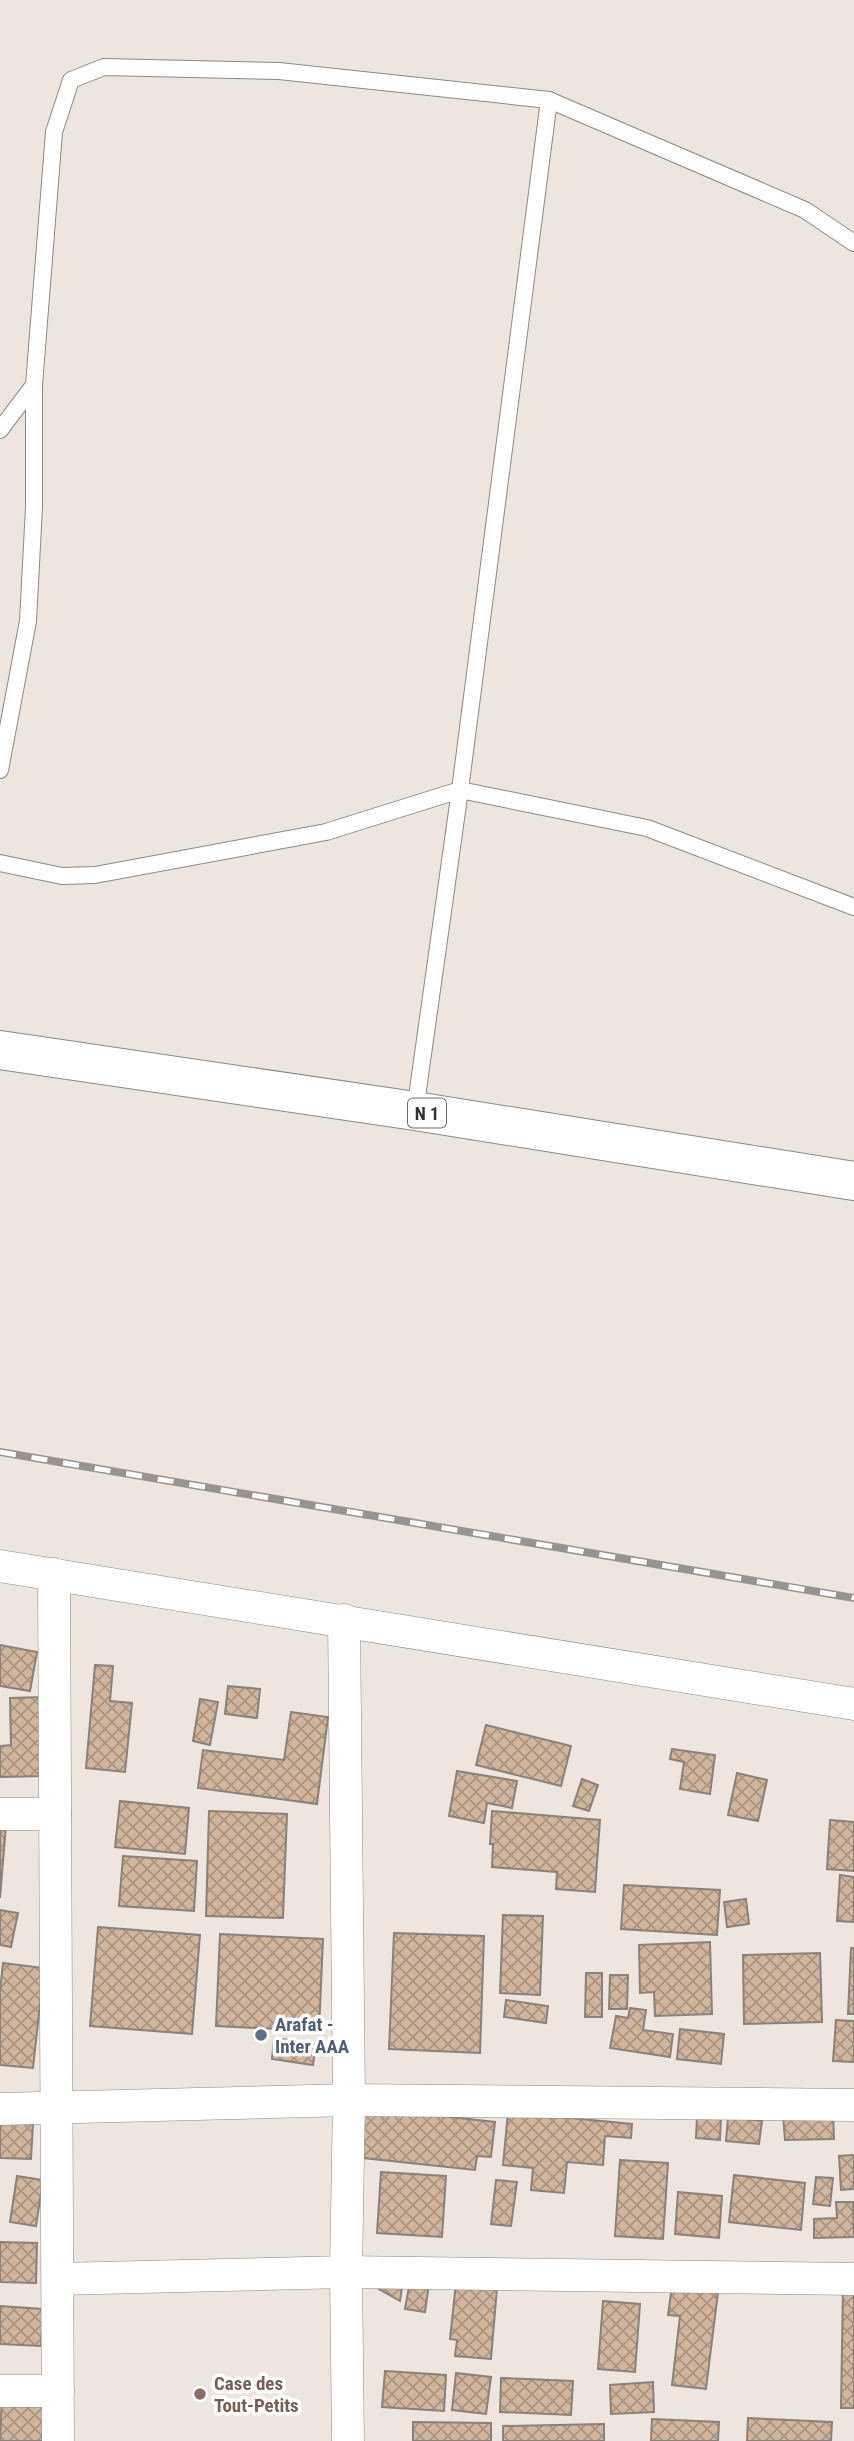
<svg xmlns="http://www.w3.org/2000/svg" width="854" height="2441" font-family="'Roboto Condensed',sans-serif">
  <defs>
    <pattern id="building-cross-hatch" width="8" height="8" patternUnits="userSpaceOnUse" patternTransform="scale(1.75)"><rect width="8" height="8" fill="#d1b59c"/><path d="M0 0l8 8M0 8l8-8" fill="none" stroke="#aa9480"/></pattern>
  </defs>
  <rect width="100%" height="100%" fill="#efe5df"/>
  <g fill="url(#building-cross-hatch)" stroke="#89817b" stroke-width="2">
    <path d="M0,1645L37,1652L30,1691L0,1686Z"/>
    <path d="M95,1665L113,1666L110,1701L132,1703L125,1772L86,1768Z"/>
    <path d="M228,1686L260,1689L257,1718L225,1714Z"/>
    <path d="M43,1697L45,1776L0,1777V1746L11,1745L10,1698Z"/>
    <path d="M200,1699L218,1702L210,1745L193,1741Z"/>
    <path d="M291,1712L328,1717L317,1804L198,1788L203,1750L284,1760Z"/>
    <path d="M486,1725L571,1746L561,1786L476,1765Z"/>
    <path d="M672,1749L715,1755L710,1794L680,1789L684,1762L670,1759Z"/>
    <path d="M457,1771L517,1781L512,1808L487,1803L484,1823L449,1816Z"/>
    <path d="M737,1773L767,1780L758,1821L728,1815Z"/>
    <path d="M582,1779L598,1785L589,1811L573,1806Z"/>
    <path d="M120,1801L189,1808L185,1854L115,1847Z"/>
    <path d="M209,1811L287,1814L283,1918L206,1916Z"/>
    <path d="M492,1811L600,1820L595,1892L556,1889L557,1872L492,1867L493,1844H490Z"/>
    <path d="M830,1820L854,1822V1871L827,1869Z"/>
    <path d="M0,1825H6L0,1898Z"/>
    <path d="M123,1856L197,1861L194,1911L119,1906Z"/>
    <path d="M840,1875L854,1877V1922L837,1921Z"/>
    <path d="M624,1885L720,1890L717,1935L621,1929Z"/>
    <path d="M746,1899L749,1924L727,1927L724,1902Z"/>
    <path d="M0,1910L18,1913L11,1947L0,1945Z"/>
    <path d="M503,1915L543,1916L540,1995L500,1993Z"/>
    <path d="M98,1927L200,1935L192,2034L90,2026Z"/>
    <path d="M394,1933L484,1936L480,2053L389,2049Z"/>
    <path d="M220,1934L323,1939L319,2031L216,2026Z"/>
    <path d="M710,1942L712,2014L655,2016L654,1992L640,1993L639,1945Z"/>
    <path d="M851,1948H854V2014H848Z"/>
    <path d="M820,1953L822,2022L744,2024L743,1955Z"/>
    <path d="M3,1963L44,1968L33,2068L0,2065V1991Z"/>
    <path d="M586,1973H602V2017H585Z"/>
    <path d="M610,1975H628L627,2009H609Z"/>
    <path d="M506,2000L548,2006L546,2023L504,2017Z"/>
    <path d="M630,2008L646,2010L643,2030L673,2034L670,2057L610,2048L616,2016L628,2018Z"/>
    <path d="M836,2020L854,2021V2062L833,2061Z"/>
    <path d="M680,2029L724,2034L721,2064L677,2059Z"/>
    <path d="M274,2038L316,2044L313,2065L272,2059Z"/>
    <path d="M360,2107L495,2122L491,2157L477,2156L475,2170L354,2157Z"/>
    <path d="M508,2112L632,2124L631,2138L605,2136L603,2165L567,2162L564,2193L531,2190L533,2168L503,2165Z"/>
    <path d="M833,2112L834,2139L785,2140L783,2115Z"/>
    <path d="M697,2116L721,2117L720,2140L696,2138Z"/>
    <path d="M728,2117L762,2121L759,2144L726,2141Z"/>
    <path d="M0,2123L33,2124L31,2159L0,2158Z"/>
    <path d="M854,2155V2189L841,2190L839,2156Z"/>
    <path d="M620,2160L668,2163L663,2239L615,2236Z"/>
    <path d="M381,2172L446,2176L442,2237L377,2233Z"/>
    <path d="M734,2175L805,2183L801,2230L729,2222Z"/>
    <path d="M17,2176L43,2180L36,2226L10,2222Z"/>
    <path d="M816,2177L833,2178L830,2206L813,2204Z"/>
    <path d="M496,2180L517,2182L511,2226L491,2224Z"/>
    <path d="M678,2192L722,2196L719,2238L675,2234Z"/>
    <path d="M836,2202H853L854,2237L814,2238V2219L837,2218Z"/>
    <path d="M0,2242L37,2243L36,2283L0,2282Z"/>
    <path d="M410,2281L429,2284L425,2312L405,2309Z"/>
    <path d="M456,2283L497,2288L491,2359L455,2356L457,2340L450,2339Z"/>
    <path d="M383,2285L402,2287L400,2301L377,2288Z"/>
    <path d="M672,2286L718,2292L706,2389L672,2385L680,2316L668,2315Z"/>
    <path d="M843,2287H854V2408H841Z"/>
    <path d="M603,2301L640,2304L635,2372L598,2369Z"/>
    <path d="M0,2306L43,2309L41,2346L0,2344Z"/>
    <path d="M385,2371L446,2375L444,2411L382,2407Z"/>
    <path d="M456,2373L491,2377L486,2414L452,2410Z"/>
    <path d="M501,2378L573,2381L571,2415L500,2412Z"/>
    <path d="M653,2382L654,2412L611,2414L610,2385Z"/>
    <path d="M51,2392L53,2441H0L2,2393Z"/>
    <path d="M748,2418L832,2422L831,2441H747Z"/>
    <path d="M652,2419L719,2422L718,2441H651Z"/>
    <path d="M413,2422L491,2423V2441H413Z"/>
    <path d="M604,2424V2441H503V2426Z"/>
  </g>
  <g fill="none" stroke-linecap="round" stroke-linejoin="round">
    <defs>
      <g id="service">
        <path d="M0,430L34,385"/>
        <path d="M0,770L28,621L34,507V385L54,132L71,80L104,67L279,71L549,100L805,210L854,243"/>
        <path d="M0,863L62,876L95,875L326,832L460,790L647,828L854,907"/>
        <path d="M415,1111L460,790L549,100"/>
      </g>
      <g id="minor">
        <path d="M0,1566L854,1704"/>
        <path d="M54,1574L58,2441"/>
        <path d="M344,1620L349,2100L346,2272L348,2441"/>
        <path d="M0,1814H55"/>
        <path d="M0,2109L349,2100L854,2105"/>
        <path d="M58,2279L346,2272L854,2279"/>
        <path d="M0,2391H58"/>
      </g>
      <path id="trunk" d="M0,1050L415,1111L854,1181"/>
    </defs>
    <use href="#service" stroke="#908782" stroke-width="18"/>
    <use href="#minor" stroke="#908782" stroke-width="33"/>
    <use href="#trunk" stroke="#908782" stroke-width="40"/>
    <use href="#service" stroke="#fff" stroke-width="16"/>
    <use href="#minor" stroke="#fff" stroke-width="32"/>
    <use href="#trunk" stroke="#fff" stroke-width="38"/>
    <defs>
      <path id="rail" d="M0,1452L854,1598"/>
    </defs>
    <use href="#rail" stroke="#99928e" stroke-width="8"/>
    <use href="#rail" stroke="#fff" stroke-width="5" stroke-dasharray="16" stroke-linecap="butt"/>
  </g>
  <circle fill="#5c6f8a" stroke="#fff" stroke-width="2.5" cx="261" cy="2035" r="7"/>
  <circle fill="#8d6e63" stroke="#fff" stroke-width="2.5" cx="200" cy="2394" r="7"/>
  <g text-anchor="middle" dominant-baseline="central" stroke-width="7" stroke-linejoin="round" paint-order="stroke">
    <rect fill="#fff" stroke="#706e6d" stroke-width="2" x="408" y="1098.5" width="38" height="29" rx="5"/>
    <g font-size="18" font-weight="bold" fill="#33302e">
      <text x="427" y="1113">N 1</text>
    </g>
    <g font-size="19" font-weight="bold" fill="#4e5e75" stroke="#fff" text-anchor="start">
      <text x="275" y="2024">Arafat -<tspan x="275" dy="22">Inter AAA</tspan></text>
    </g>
    <g font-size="19" font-weight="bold" fill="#785e54" stroke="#fff" text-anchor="start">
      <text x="214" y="2383">Case des<tspan x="214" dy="22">Tout-Petits</tspan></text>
    </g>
  </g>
</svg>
